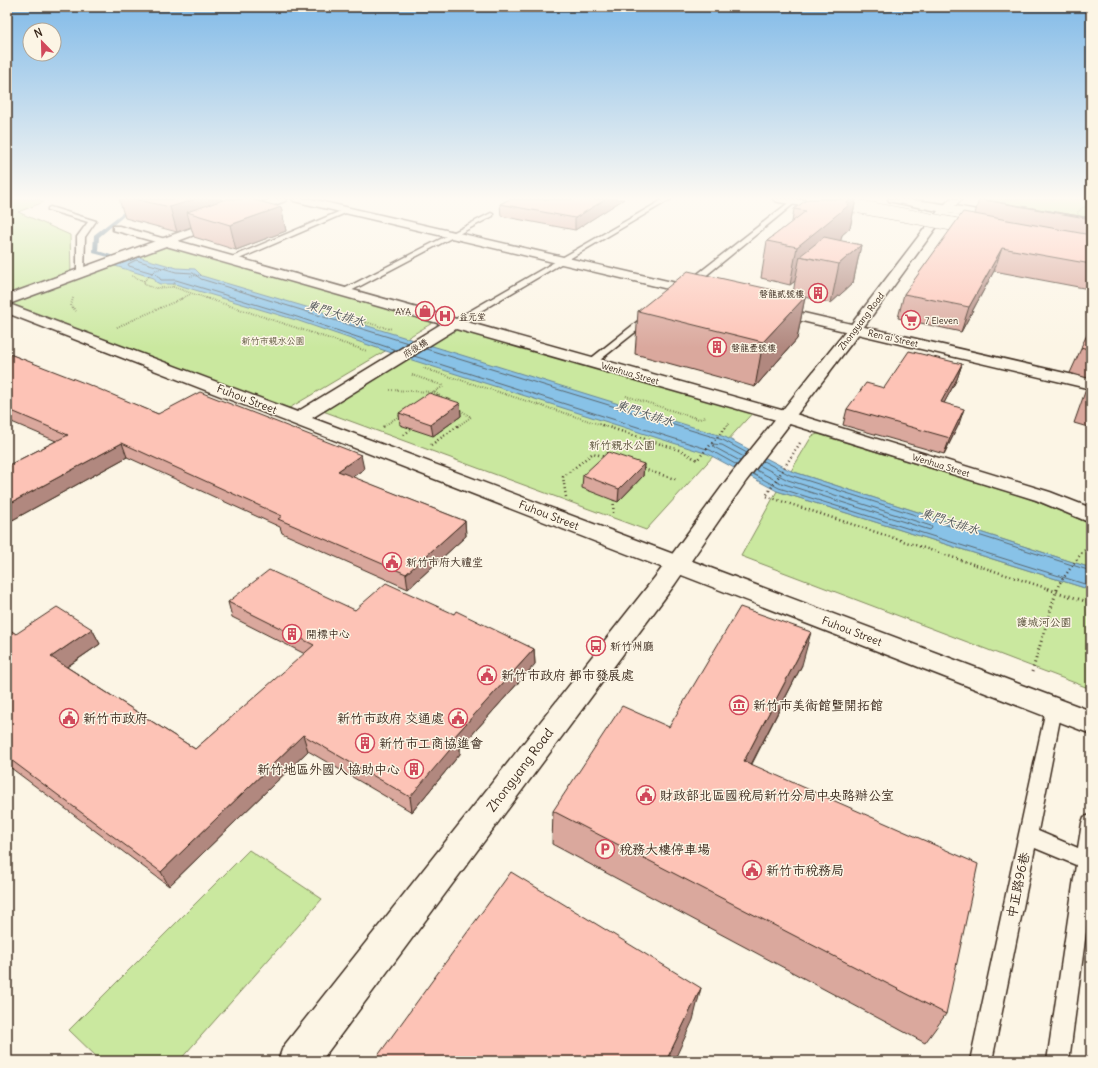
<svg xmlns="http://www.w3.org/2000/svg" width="1098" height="1068" font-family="Delius,'LXGW WenKai TC',sans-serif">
  <rect width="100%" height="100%" fill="#fcf5e5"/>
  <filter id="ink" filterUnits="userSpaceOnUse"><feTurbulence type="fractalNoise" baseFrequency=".025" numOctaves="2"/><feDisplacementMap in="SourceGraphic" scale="8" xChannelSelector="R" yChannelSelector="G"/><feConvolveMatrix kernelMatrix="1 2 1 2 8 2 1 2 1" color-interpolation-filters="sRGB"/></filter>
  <g filter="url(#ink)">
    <g fill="#cae89f" stroke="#82895e">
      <path d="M7,199H37L44,202L18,212L70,235L71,274L7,297Z"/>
      <path d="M990,199H1091V230L983,212Z"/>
      <path d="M166,242L439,319L281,413L7,308V301Z"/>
      <path d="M457,324L756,409L646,530L323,411Z"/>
      <path d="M818,434L1028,498L1091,524V568L791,471L812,436Z"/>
      <path d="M777,491L1091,590V689L741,556Z"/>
      <path d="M249,850L322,899L179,1061H101L69,1030Z"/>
    </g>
    <path fill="#88c2e7" stroke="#698597" d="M135,256L177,268L195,269L202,276L323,312L725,437L791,471L1091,568V590L777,491L708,454L412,360L296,320L175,284H160L156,282L154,278L112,265Z"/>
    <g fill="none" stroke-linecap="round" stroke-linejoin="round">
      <g stroke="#5a676e" stroke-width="1">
        <path d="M426,349L723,440L747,453"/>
        <path d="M396,350L297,317L176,280H161L156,274L129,266L128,264L136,260L176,272L193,273L201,279L408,343"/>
        <path d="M414,356L710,450L737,465"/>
        <path d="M740,461L714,447L713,444L722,445L744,457"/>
        <path d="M763,461L790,475L1091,571"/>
        <path d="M756,470L781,483L930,530L932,528L931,526L788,480L759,465"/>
        <path d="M753,474L779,488L1091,586"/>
      </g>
      <path fill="#698597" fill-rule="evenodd" d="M140,199H144L99,237L98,251L124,259V261L93,253L94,235Z"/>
      <defs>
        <g id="lane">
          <path d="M664,199H671L457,325L454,326L449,323Z"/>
          <path d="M792,200L797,201L692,287H686L685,285L686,283Z"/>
          <path d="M50,207L96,221L85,237L84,275H78L77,273V237L88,222L48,210V208Z"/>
          <path d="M348,208L350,209V211L232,262H226L225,260Z"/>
          <path d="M941,212L969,216L973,218L969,220L939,215L938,214Z"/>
          <path d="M491,213L493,214V216L345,294H339L338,292Z"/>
          <path d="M113,226H119L169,240L170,242L166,244H163L113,230Z"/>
          <path d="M650,313L654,316L653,318L595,364H589L587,362L589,360L647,314Z"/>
          <path d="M1054,703L1060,704L1062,709L1038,831L1078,848L1082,823L1084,817L1091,815V894L1069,1061H1047L1076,865L1035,848L992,1061H970L1046,709L1048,704Z"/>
        </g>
        <g id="street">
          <path d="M271,199H287L285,201L178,241L792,413L1050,492L1091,508V523L1036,500L780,421L456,329L312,418L1091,711V734L7,313V295ZM166,246L441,324L297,412L9,304Z"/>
          <path d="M292,199H311L698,288L703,289L705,292L703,295L698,296L298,202L294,201Z"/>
          <path d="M950,199H962L951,210H943L941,208Z"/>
          <path d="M773,306L1091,379V389L768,313L766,310L768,307Z"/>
        </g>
        <g id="secondary">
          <path d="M773,199H797L831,205L835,206L837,208L835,210L831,211L779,202L775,201Z"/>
          <path d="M888,199C927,199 965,208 1004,215L1008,216L1010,219L1008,222L1004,223L949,213L941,221L860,332L746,481L675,584L321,1061H278L283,1047L659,572L732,473L850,326L938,211L893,202L889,201Z"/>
        </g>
      </defs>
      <use href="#lane" stroke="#3b2a1e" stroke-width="3"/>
      <use href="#street" stroke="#3b2a1e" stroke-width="3"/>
      <use href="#secondary" stroke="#3b2a1e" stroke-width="3"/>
      <g stroke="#3b2a1e" stroke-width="1.5" stroke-dasharray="0.5 1.5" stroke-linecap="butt">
        <path d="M1077,218L1078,212L1083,207L1091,208"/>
        <path d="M132,276L144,281L145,285L155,288L173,287L209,299"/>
        <path d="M190,276L202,275"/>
        <path d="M144,281L156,270L172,266"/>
        <path d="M173,287L175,282"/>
        <path d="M180,299L191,294"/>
      </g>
      <g stroke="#3b2a1e" stroke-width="2" stroke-dasharray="0.5 2" stroke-linecap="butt">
        <path d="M73,298L71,306L76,311"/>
        <path d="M206,298L367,351"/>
        <path d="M352,318L389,329L392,328"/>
        <path d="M117,327L183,298"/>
        <path d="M423,368L605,426"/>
        <path d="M412,375L444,386L434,392"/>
        <path d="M390,390L434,392L443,398"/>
        <path d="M626,396L699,419L705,417"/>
        <path d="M384,426L402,414"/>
        <path d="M458,426L471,417L459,409"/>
        <path d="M727,426L730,423"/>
      </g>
      <g stroke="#3b2a1e" stroke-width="2.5" stroke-dasharray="1 3" stroke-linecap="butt">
        <path d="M602,425L682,451L697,460L728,425"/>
        <path d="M383,427L385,425"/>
        <path d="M404,435L411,429"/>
        <path d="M800,443L766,496L1052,590"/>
        <path d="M431,445L459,425"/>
        <path d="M640,468L678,480"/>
        <path d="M566,497L563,477L593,453L605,457"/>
        <path d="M613,513L614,500"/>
        <path d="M1057,590L1059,584L1083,551L1091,548"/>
      </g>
      <g stroke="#3b2a1e" stroke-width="3" stroke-dasharray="1 3.5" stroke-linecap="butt">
        <path d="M1048,589L1091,603"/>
        <path d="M1032,672L1057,589"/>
      </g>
      <use href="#lane" fill="#fcf5e5" fill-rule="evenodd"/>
      <use href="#street" fill="#fcf5e5" fill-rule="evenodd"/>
      <use href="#secondary" fill="#fcf5e5" fill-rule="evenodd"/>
      <defs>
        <path id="secondary-bridge" d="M818,199L984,230"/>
      </defs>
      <use href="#secondary-bridge" stroke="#3b2a1e" stroke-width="14" stroke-linecap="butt"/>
      <use href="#secondary-bridge" stroke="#fcf5e5" stroke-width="13"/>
    </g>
    <g fill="#daa89d" stroke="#3b2a1e">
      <path d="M119,199H222V200L281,207L286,231L236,250L194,237L191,227L177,232L125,218Z"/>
      <path d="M510,199H624L575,230L501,216L500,204Z"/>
      <path d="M808,199H856L850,228L842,235L840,241L861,245L853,283L831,303L805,297L797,339L755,387L635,354L638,311L793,294L795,281L790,285L761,278L767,241L792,222L794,209Z"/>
      <path d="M979,199L1091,218V292L1088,291L1089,289L994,271L961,332L898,318L904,294L975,214Z"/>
      <path d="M1091,327V428L1074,423L1086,389L1091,379L1070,373Z"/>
      <path d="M7,353L158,414L364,469L352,477L465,521L466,536L408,589L282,533L280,527L127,457L7,523V466L56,441L7,420Z"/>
      <path d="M962,364L957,379L944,403L959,424L944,454L843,425L847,409Z"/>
      <path d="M460,403L461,416L433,436L400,425L399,413Z"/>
      <path d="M644,464L643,476L618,502L582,488L583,475Z"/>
      <path d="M228,602L355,610L454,614L534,649L535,664L460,748V754L412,812L308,751L169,886L7,765V628L16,634L92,629L100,644L67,667L195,749L305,654L232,617Z"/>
      <path d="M802,665L752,764L946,1014L925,1043L552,844L553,811L669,727Z"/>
    </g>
    <g fill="#b1887f" stroke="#3b2a1e">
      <path d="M196,199H222L226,214L187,212L191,227L177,232L170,207Z"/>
      <path d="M606,199H624L575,230V218Z"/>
      <path d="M851,199H856L850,228L842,235L841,240L818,260L800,256L795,281L790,285L797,247Z"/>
      <path d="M281,207L286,231L236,250L230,225Z"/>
      <path d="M861,245L853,283L831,303L839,264Z"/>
      <path d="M1002,248L994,271L961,332L969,307Z"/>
      <path d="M805,297L797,339L755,387L763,342Z"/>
      <path d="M962,364L957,379L936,418L941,402Z"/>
      <path d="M460,403L461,416L433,436L431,424Z"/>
      <path d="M964,409L959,424L944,454L950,438Z"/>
      <path d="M122,443L127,457L7,523V505Z"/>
      <path d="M361,455L364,469L341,485L338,471Z"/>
      <path d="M644,464L643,476L618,502L619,489Z"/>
      <path d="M465,521L466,536L408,589L406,574Z"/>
      <path d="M92,629L100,644L59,672L51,657Z"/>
      <path d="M811,632L802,665L736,794L744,761Z"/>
      <path d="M534,649L535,664L460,748V754L412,812L410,797L454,737Z"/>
      <path d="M303,735L308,751L169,886L161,872Z"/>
      <path d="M701,988L693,1020L674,1061H666Z"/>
    </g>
    <g fill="#fdc3b6" stroke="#3b2a1e">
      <path d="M134,199H196L170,207Z"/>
      <path d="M226,199H251L281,207L230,225L187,212Z"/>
      <path d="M510,199H606L575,218L500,204Z"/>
      <path d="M808,199H851L847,203L849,205L797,247L767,241L806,211L794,209Z"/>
      <path d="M979,199H980L1091,218V219Z"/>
      <path d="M963,212L1091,235V264L1002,248L969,307L904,294Z"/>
      <path d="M824,237L861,245L839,264L800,256Z"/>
      <path d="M688,271L805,297L763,342L638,311Z"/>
      <path d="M1091,327V350L1081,347Z"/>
      <path d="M909,351L962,364L941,402L964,409L950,438L847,409L866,383L884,388Z"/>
      <path d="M7,353L87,384L158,414L200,392L361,455L338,471L465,521L406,574L278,519L282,516L122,443L7,505V466L68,435L7,409Z"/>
      <path d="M1091,382V398L1086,396Z"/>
      <path d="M429,393L460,403L431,424L399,413Z"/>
      <path d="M608,452L644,464L619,489L583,475Z"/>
      <path d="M269,570L355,610L386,583L454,614L456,611L534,649L454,737L459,739L410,797L303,735L161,872L7,757V628L16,634L57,607L92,629L51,657L195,749L314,645L228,602Z"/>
      <path d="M740,607L811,632L744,761L978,864L946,1014L553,811L622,706L669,727Z"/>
      <path d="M511,872L701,988L666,1061H374Z"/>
    </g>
  </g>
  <linearGradient id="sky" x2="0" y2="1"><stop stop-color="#81bae8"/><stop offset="0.57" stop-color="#fefaf3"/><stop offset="1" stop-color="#fefaf3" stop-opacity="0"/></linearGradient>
  <rect width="1098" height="348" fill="url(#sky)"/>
  <defs>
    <symbol id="building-ring" viewBox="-11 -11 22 22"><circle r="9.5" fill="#fcf5e5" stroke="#d1495b" stroke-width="1.5"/><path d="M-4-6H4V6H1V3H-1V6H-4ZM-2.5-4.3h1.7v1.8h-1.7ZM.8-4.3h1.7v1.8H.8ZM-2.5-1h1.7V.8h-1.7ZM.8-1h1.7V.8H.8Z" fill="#d1495b"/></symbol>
    <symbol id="shop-ring" viewBox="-11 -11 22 22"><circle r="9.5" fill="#fcf5e5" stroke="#d1495b" stroke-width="1.5"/><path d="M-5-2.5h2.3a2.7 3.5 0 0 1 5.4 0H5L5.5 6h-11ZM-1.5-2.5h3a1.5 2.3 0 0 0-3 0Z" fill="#d1495b"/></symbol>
    <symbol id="hospital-ring" viewBox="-11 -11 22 22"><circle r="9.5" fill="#fcf5e5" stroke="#d1495b" stroke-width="1.5"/><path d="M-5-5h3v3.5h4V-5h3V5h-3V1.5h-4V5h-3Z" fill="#d1495b"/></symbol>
    <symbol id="supermarket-ring" viewBox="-11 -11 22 22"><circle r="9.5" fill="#fcf5e5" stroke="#d1495b" stroke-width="1.5"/><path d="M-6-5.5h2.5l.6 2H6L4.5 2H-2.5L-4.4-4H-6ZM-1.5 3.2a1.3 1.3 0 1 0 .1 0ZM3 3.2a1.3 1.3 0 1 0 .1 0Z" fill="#d1495b"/></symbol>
    <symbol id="civic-ring" viewBox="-11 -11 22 22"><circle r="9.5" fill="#fcf5e5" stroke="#d1495b" stroke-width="1.5"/><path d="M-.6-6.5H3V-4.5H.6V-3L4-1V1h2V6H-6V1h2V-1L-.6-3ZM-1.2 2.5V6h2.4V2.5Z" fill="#d1495b"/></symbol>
    <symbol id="bus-ring" viewBox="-11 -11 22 22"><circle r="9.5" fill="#fcf5e5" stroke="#d1495b" stroke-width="1.5"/><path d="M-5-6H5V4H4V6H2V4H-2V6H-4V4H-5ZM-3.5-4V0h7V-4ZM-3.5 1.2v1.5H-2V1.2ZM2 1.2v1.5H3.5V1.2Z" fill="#d1495b"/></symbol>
    <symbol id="museum-ring" viewBox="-11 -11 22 22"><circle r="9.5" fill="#fcf5e5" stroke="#d1495b" stroke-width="1.5"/><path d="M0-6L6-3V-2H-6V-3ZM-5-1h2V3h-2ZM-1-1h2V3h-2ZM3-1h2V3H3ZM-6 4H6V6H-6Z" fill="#d1495b"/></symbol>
    <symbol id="parking-ring" viewBox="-11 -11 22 22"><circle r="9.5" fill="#fcf5e5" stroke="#d1495b" stroke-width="1.5"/><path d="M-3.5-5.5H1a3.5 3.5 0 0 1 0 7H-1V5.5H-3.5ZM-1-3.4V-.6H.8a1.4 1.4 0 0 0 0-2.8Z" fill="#d1495b"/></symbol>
  </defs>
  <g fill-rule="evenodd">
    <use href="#building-ring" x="807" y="282" width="22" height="22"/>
    <use href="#shop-ring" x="414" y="300" width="22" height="22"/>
    <use href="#hospital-ring" x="434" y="305" width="22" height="22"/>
    <use href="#supermarket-ring" x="900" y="309" width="22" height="22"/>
    <use href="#building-ring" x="706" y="336" width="22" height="22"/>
    <use href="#civic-ring" x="381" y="551" width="22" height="22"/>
    <use href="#building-ring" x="281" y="623" width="22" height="22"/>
    <use href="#bus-ring" x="585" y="635" width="22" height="22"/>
    <use href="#civic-ring" x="476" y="664" width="22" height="22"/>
    <use href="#museum-ring" x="728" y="694" width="22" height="22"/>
    <use href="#civic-ring" x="58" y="707" width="22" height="22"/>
    <use href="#civic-ring" x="447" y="707" width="22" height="22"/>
    <use href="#building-ring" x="354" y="732" width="22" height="22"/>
    <use href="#building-ring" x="403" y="758" width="22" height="22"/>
    <use href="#civic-ring" x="635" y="784" width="22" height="22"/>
    <use href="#parking-ring" x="594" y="838" width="22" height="22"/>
    <use href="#civic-ring" x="741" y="859" width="22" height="22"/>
  </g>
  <g text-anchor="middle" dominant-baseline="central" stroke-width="3" stroke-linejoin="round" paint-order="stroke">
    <g font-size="9" fill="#3b2a1e" stroke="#fcf5e5" text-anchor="start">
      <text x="804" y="293" text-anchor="end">磐龍貳號樓</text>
      <text x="411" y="311" text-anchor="end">AYA</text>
      <text x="459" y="316">益元堂</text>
      <text x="925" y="320">7 Eleven</text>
      <text x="731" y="347">磐龍壹號樓</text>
    </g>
    <g font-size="9" fill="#3b2a1e" stroke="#fcf5e5">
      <text transform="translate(861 321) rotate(-53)">Zhongyang Road</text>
      <text transform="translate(893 338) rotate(13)">Ren ai Street</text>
      <text transform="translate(415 348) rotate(-32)">府後橋</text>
      <text transform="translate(630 373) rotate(16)">Wenhua Street</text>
      <text transform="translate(941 465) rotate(17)">Wenhua Street</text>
    </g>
    <g font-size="9" fill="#585038" stroke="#fcf5e5">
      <text x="273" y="340">新竹市親水公園</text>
    </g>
    <g font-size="11" fill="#3b2a1e" stroke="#fcf5e5">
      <text transform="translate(247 399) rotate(21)">Fuhou Street</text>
      <text transform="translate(549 515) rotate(21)">Fuhou Street</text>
      <text transform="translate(852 631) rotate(21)">Fuhou Street</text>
    </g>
    <g font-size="11" fill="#585038" stroke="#fcf5e5">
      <text x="622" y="445">新竹親水公園</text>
      <text x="1044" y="622">護城河公園</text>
    </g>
    <g font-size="11" fill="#3b2a1e" stroke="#fcf5e5" text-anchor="start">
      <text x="406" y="562">新竹市府大禮堂</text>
      <text x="306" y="634">開標中心</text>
      <text x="610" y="646">新竹州廳</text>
    </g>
    <g font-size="12" font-style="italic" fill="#52585a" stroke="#fcf5e5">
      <text transform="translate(336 313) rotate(18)">東門大排水</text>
      <text transform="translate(645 413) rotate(18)">東門大排水</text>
      <text transform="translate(950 521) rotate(18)">東門大排水</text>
    </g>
    <g font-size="13" fill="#3b2a1e" stroke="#fcf5e5" text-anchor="start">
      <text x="501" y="675">新竹市政府 都市發展處</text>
      <text x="753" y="705">新竹市美術館暨開拓館</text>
      <text x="83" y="718">新竹市政府</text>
      <text x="444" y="718" text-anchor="end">新竹市政府 交通處</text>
      <text x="379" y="743">新竹市工商協進會</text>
      <text x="400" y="769" text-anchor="end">新竹地區外國人協助中心</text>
      <text x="660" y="795">財政部北區國稅局新竹分局中央路辦公室</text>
      <text x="619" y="849">稅務大樓停車場</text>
      <text x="766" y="870">新竹市稅務局</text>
    </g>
    <g font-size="13" fill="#3b2a1e" stroke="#fcf5e5">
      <text transform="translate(520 770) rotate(-53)">Zhongyang Road</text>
      <text transform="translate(1018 885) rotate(-78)">中正路96巷</text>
    </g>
  </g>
  <rect width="1098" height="1068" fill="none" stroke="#fcf5e5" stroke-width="24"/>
  <rect x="12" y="12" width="1074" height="1044" fill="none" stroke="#3b2a1e" stroke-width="1.5" filter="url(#ink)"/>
  <g transform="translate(42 42) rotate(337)"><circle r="19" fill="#fcf5e5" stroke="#afa495"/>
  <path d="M0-3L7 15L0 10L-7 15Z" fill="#d1495b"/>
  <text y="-6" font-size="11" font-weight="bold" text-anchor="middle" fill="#3b2a1e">N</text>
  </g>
</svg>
